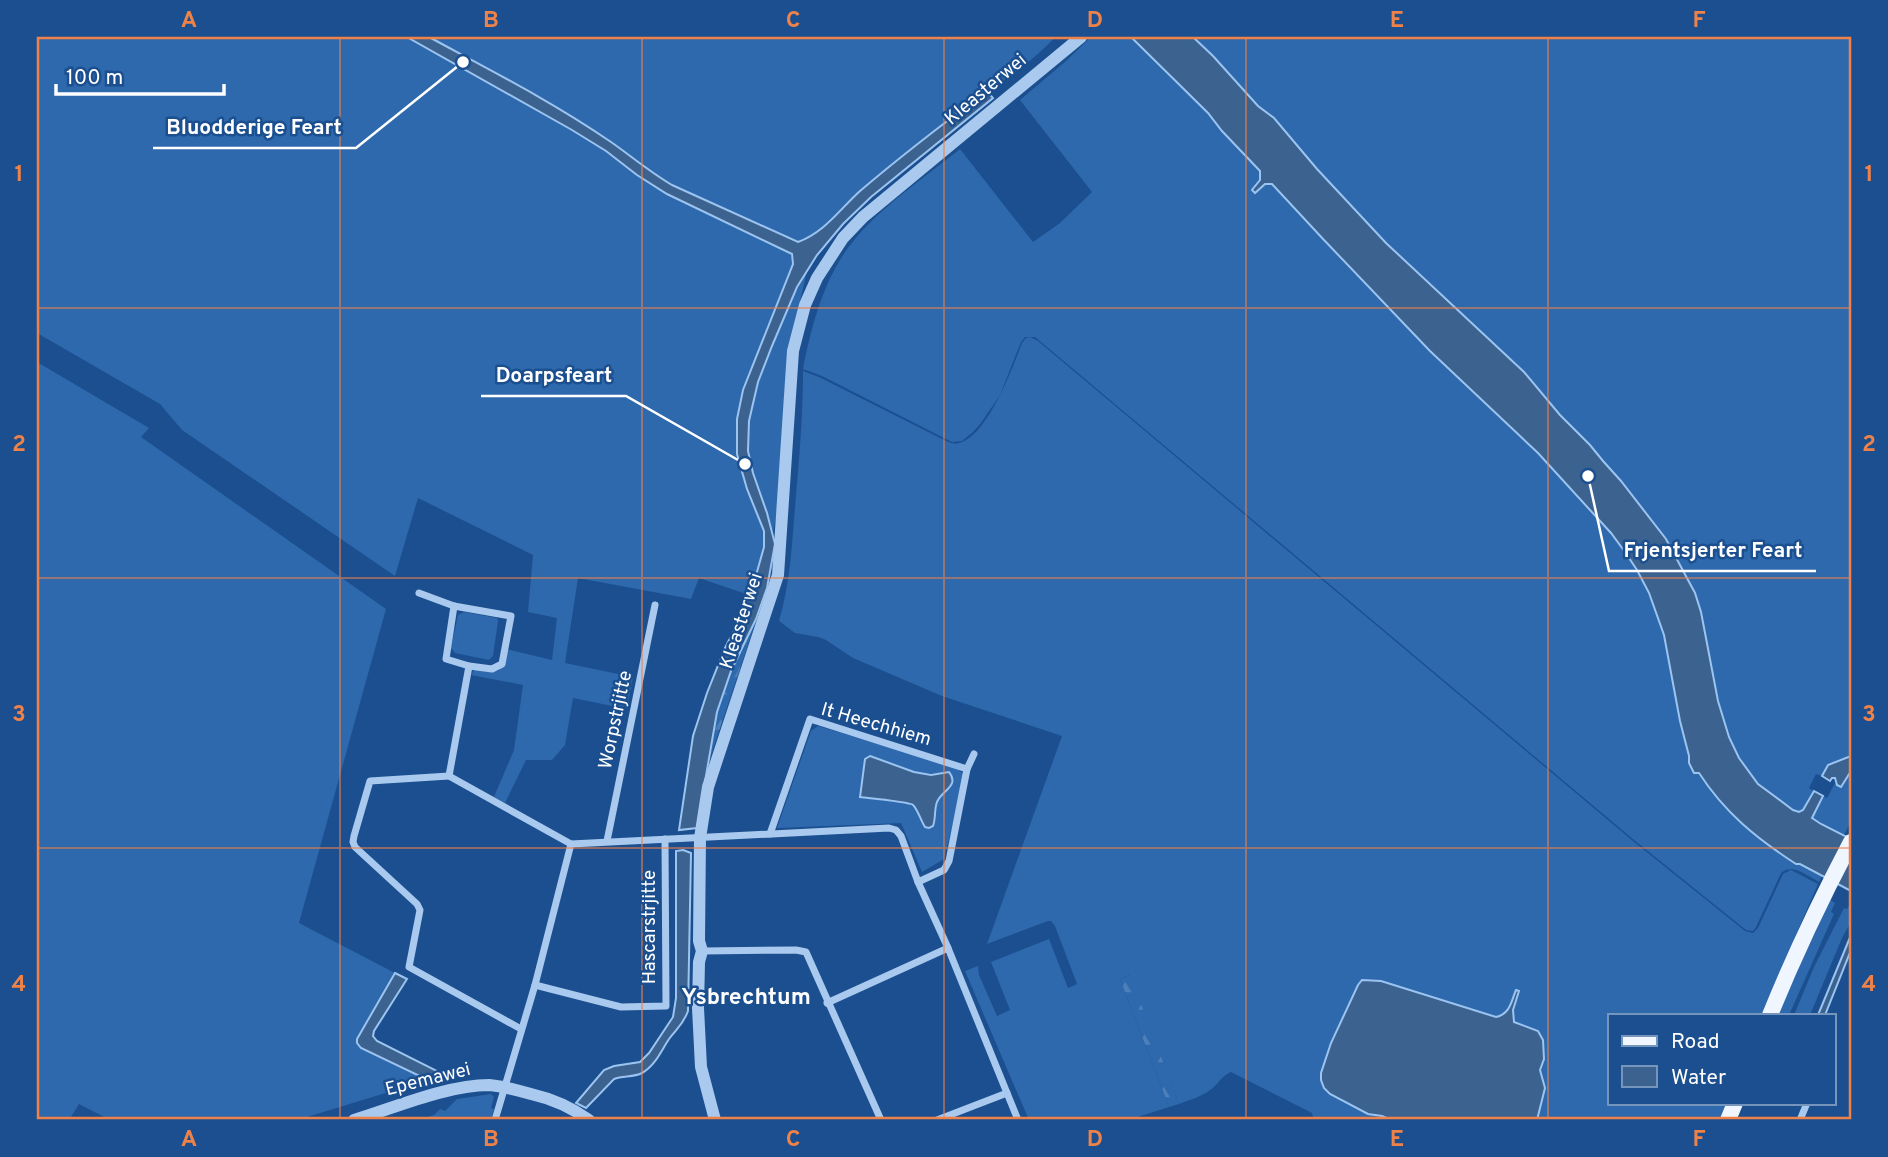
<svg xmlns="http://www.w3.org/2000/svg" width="1888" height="1157" font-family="Overpass,sans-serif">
  <defs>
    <pattern id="forest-firs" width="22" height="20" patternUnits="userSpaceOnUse" patternTransform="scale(1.75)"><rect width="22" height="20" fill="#2e69ad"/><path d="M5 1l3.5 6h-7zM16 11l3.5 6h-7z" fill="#4d80b9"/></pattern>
  </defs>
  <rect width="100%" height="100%" fill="#1b4f8f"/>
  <g fill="#2e69ad" fill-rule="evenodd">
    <path d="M37,37H407L572,130L606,151L637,175L667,194L791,253L793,264L743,390L747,489L764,532V547L749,595L699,578L691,599L578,578L565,663L633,677L627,709L573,698L565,745L552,760H526L505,803L494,797L514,750L523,685L471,675L475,669L498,671L504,664L506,649L552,660L557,618L528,612L533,555L418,498L395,576L182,430L160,404L37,333Z"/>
    <path d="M429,37H1055C1033,62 1002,81 975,100C934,130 893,161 856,195C838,212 823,233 798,242L672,185C650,172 631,156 611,142C553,102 490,70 429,37Z"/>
    <path d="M1091,37H1131L1208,113L1222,131L1260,171V180L1252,190L1255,193L1265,184H1272L1324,240L1430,351L1538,453L1611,533L1637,570L1656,611L1664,635L1689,762L1708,787L1770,847L1796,864H1799L1822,876L1819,882C1807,876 1793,863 1781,873L1756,927L1753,931L1746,930L1634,840L1035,337H1025L1021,342L1000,395L981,423L973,432L962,441L952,442L944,438L822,376L803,369C811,327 824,278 851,244C878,209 925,177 960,149L1033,242L1060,223L1092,192L1020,100L1066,61Z"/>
    <path d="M1193,37H1851V756L1828,765L1822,776L1816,774L1809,788L1814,791L1803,810L1799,812L1793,810L1758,784L1739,758L1729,737L1718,701L1701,612L1695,593L1682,567L1646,513L1590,445L1560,415L1524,372L1386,243L1317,169L1274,118L1258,106L1213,56Z"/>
    <path d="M807,271L797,314L778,506L773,533C765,506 750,478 748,450C745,408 763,367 779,330C788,310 796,290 807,271Z"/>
    <path d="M1030,337L1038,341L1633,841L1745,931L1753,933L1758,928L1783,874L1791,870L1818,884L1761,1015H1610V1103H1727L1721,1120H1537L1545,1088L1540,1070L1544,1059L1543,1040L1538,1031L1514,1022L1513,1017L1516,991C1511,1003 1510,1015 1496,1017L1382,981L1331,1043L1330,1094L1368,1114L1382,1116L1391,1120H1314L1312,1113L1231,1072C1222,1075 1218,1085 1210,1090C1201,1097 1189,1100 1179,1104L1129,975L1120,979L1169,1107L1128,1120H1029L965,971L978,966L979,975L997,1016L1010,1010L991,962L1049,939L1068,988L1077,984L1055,926L1051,921H1048L987,944L1062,736L942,696L853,658L826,640L818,637L795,633L779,621C790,584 792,545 795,507C799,462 803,416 803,371L821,378L944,440C949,442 954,445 959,443C987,437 1013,367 1022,343L1026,338Z"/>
    <path d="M37,362L149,428L141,437L386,609L299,923L395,973L357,1039L361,1048L432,1082L389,1092L297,1120H110L79,1104L69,1120H37Z"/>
    <path d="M464,612L497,618L498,621L493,656L489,660L455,653L451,648L458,615Z"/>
    <path d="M818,726L956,767L965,776L944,859L922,872L901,823L777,828L811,731ZM876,758C902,770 920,776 948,773L951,786C938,799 935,802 935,821L907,803L880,800L860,797Z"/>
    <path d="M1851,771V821L1844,835L1821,824L1812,818V816L1823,796L1827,798L1835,783L1841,786Z"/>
    <path d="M1830,900L1835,903L1831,912L1834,914L1789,1015H1776Z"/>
    <path d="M1851,902V922L1842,938L1810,1015H1794L1814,967L1844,908L1847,909Z"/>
    <path d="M491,1094L494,1097L491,1108L494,1109L491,1120H417L434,1115L440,1109L445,1111L457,1099Z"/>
  </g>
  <g fill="url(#forest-firs)">
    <path d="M767,588L705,773L717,712L731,671L756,619Z"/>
    <path d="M1130,975L1179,1104L1169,1107L1120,979Z"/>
  </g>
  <g fill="#3c6290" stroke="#9cc4f0" stroke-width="2">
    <path d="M407,37H429C490,70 553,102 611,142C631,156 650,172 672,185L798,242C824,233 840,209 860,191C901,156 944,123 987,91L993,98L871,197L843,224L817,255L797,287L772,346L758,382L749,421L748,451L753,473L767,513L775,544L767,588L756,619L731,671L717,712L697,828L679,830L693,736L707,693L725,648L741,617L755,579L764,547V531L747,489L737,454V419L743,390L793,264L792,254L667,194L637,175L606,151L572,130Z"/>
    <path d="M1131,37H1193L1213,56L1258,106L1274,118L1317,169L1386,243L1524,372L1560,415L1590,445L1603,461L1621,481L1666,539L1695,593L1701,612L1718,701L1729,737L1739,758L1758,784L1793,810L1799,812L1803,810L1814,791L1823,796L1812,818L1821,824L1851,839V891L1800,864H1796C1756,838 1725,813 1699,773H1694L1689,763V756L1680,721L1664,635L1649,593L1637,570L1625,552L1611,533L1538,453L1430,351L1324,240L1272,184H1265L1255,193L1252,190L1260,180V171L1222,131L1208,113Z"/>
    <path d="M870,756L914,772L931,775L949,772C960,786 942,790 937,802C934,810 936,818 933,826L929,828L925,827C921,821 918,810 913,805C910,802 869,798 860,797L865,759Z"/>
    <path d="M1851,756V771L1841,787L1837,785L1835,778H1832L1830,781L1822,776L1828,765Z"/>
    <path d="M683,850L691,853L688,1011C683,1025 677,1028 669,1039C661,1051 655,1066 642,1073C633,1078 623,1075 614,1079L586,1108L576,1103L604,1070L614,1066L640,1062L649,1053L673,1017L676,998V851Z"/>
    <path d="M1851,935V950L1825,1015H1818Z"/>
    <path d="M395,973L407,979L374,1031L373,1036L377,1041L447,1076V1078L432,1082L361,1048L357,1043V1039Z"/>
    <path d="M1362,980L1381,981L1496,1017C1510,1014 1511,1002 1516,990L1519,991L1513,1010L1514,1022L1538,1031L1543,1040L1544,1059L1540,1070L1545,1088L1537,1120H1391L1382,1116L1368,1114L1330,1094L1324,1088L1321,1080V1073L1331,1043L1358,985Z"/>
  </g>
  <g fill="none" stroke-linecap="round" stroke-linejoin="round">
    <g stroke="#a9c9ee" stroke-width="7">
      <path d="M419,593L454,606L511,616L502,664L492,669L469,666"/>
      <path d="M454,606L446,659L469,666L449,776L571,844"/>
      <path d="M967,769L974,754"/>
      <path d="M449,776L370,781L354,836L353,842L355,847L417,904L420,910L409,967L521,1029"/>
      <path d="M770,834L810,719L967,769L949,861L944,870L918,882"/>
      <path d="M607,841L655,605"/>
      <path d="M702,951L796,950L806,952L881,1120"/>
      <path d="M535,985L621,1007L666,1006L665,839"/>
      <path d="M827,1003L948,948"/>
      <path d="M495,1120L535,985L571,844L889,828L896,830L901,836L918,882L948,948L1018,1120"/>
      <path d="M937,1120L1007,1093"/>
      <path d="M1800,1120L1807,1103"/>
    </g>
    <g stroke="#a9c9ee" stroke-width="12">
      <path d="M354,1120C394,1108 447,1085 489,1085C503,1086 517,1090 531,1094C553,1099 571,1107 589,1120"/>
      <path d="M715,1120L701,1067L698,1008L699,962L702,951L699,941L700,838L708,787L778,575L793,351L805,305L817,278L843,238L863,217L1081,37"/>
    </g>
    <g stroke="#f0f6ff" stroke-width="16">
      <path d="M1770,1015C1794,956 1821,899 1851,842"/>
      <path d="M1728,1120L1735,1103"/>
    </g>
  </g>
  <path fill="none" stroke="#ee8249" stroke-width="2" stroke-opacity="0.55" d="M340,37V1120M642,37V1120M944,37V1120M1246,37V1120M1548,37V1120M37,308H1851M37,578H1851M37,848H1851"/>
  <g text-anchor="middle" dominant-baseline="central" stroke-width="5" stroke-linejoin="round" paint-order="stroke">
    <g font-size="19" fill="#fff" stroke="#1b4f8f">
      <text transform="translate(986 90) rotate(-40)">Kleasterwei</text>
      <text transform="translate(742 621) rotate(-72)">Kleasterwei</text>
      <text transform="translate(616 720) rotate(-78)">Worpstrjitte</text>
      <text transform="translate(876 725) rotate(16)">It Heechhiem</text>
      <text transform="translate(650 927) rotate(-90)">Hascarstrjitte</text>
      <text transform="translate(428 1080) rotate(-14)">Epemawei</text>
    </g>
    <g font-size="23" font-weight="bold" fill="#fff" stroke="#1b4f8f">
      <text x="746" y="998">Ysbrechtum</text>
    </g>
  </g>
  <path fill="none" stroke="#fff" stroke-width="2.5" d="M463 62L356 148H153M745 464L626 396H481M1588 476L1609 571H1816"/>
  <g fill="#fff" stroke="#1b4f8f" stroke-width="2.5">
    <circle cx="463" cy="62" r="7"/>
    <circle cx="745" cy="464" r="7"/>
    <circle cx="1588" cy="476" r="7"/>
  </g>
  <g font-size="21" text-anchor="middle" font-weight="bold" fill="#fff" stroke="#1b4f8f" stroke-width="5" stroke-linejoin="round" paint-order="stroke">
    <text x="254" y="134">Bluodderige Feart</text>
    <text x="554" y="382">Doarpsfeart</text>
    <text x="1713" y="557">Frjentsjerter Feart</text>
  </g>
  <rect width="1888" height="1157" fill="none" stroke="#1b4f8f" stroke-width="77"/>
  <rect x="1608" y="1014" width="228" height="91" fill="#1b4f8f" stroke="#7695bc" stroke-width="2"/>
  <rect x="1622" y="1036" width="35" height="10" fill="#f0f6ff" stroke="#7695bc" stroke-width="2"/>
  <text x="1671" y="1048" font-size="21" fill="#ffffff">Road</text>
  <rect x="1622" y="1066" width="35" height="21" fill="#3c6290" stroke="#7695bc" stroke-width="2"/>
  <text x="1671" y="1084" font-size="21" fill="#ffffff">Water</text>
  <path d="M56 84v10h168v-10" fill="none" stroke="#ffffff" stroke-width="3.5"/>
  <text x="66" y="84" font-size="21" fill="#ffffff" stroke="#1b4f8f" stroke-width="5" paint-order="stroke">100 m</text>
  <rect x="38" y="38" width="1812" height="1080" fill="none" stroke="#ee8249" stroke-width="2.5"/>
  <g font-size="23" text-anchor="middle" font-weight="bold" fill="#ee8249">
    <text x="189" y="27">A</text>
    <text x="491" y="27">B</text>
    <text x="793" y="27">C</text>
    <text x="1095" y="27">D</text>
    <text x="1397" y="27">E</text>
    <text x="1699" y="27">F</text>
    <text x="19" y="181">1</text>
    <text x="1869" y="181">1</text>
    <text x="19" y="451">2</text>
    <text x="1869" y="451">2</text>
    <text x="19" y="721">3</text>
    <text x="1869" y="721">3</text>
    <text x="19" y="991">4</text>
    <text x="1869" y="991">4</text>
    <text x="189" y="1146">A</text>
    <text x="491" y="1146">B</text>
    <text x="793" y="1146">C</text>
    <text x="1095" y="1146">D</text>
    <text x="1397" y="1146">E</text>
    <text x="1699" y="1146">F</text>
  </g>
</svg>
